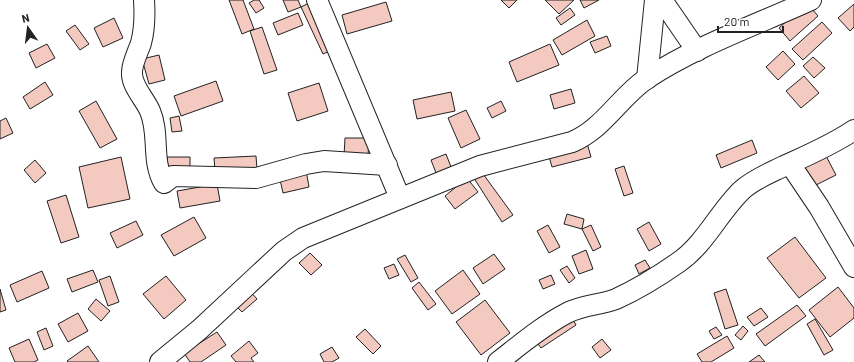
<svg xmlns="http://www.w3.org/2000/svg" width="854" height="362" font-family="Barlow,sans-serif">
  <rect width="100%" height="100%" fill="#fff"/>
  <g fill="#f3c9c0" stroke="#222">
    <path d="M229,0H243L254,29L242,34Z"/>
    <path d="M254,0H259L264,8L256,13L249,3Z"/>
    <path d="M283,0H298L301,7L288,12Z"/>
    <path d="M501,0H517L509,8Z"/>
    <path d="M545,0H574L559,14Z"/>
    <path d="M580,0H599L584,8Z"/>
    <path d="M311,2L334,49L323,54L301,7Z"/>
    <path d="M386,2L392,21L347,34L342,15Z"/>
    <path d="M807,3L818,16L790,41L779,28Z"/>
    <path d="M854,4V27L850,31L838,18Z"/>
    <path d="M570,8L575,15L561,25L556,18Z"/>
    <path d="M298,13L303,25L278,35L273,23Z"/>
    <path d="M114,18L123,38L103,47L94,28Z"/>
    <path d="M587,20L595,36L562,55L553,40Z"/>
    <path d="M822,22L832,33L803,60L792,49Z"/>
    <path d="M75,25L89,44L80,50L66,31Z"/>
    <path d="M262,27L277,70L264,74L250,31Z"/>
    <path d="M607,36L611,46L595,53L590,42Z"/>
    <path d="M47,44L55,58L36,68L29,53Z"/>
    <path d="M550,44L559,65L517,82L509,62Z"/>
    <path d="M783,51L795,64L778,80L766,67Z"/>
    <path d="M159,55L165,80L149,84L142,59Z"/>
    <path d="M813,57L825,68L814,78L803,66Z"/>
    <path d="M804,76L819,93L801,108L786,91Z"/>
    <path d="M216,81L223,101L181,116L174,96Z"/>
    <path d="M45,82L53,95L30,109L23,97Z"/>
    <path d="M319,83L328,111L297,121L288,93Z"/>
    <path d="M571,89L575,103L554,109L550,95Z"/>
    <path d="M451,92L455,111L417,119L413,100Z"/>
    <path d="M96,101L117,139L100,148L79,111Z"/>
    <path d="M501,101L506,111L492,118L487,108Z"/>
    <path d="M466,110L480,139L461,148L448,118Z"/>
    <path d="M179,116L182,131L172,132L170,118Z"/>
    <path d="M6,118L13,133L0,139V121Z"/>
    <path d="M345,138H369L368,156H344Z"/>
    <path d="M752,140L757,153L721,168L716,155Z"/>
    <path d="M587,143L591,157L552,167L548,153Z"/>
    <path d="M446,154L451,167L436,173L431,160Z"/>
    <path d="M825,154L836,175L814,186L803,165Z"/>
    <path d="M256,156L257,169L215,171L214,158Z"/>
    <path d="M121,157L130,199L88,208L79,167Z"/>
    <path d="M167,157H190V169L168,170Z"/>
    <path d="M35,160L46,173L35,183L24,170Z"/>
    <path d="M624,166L633,193L624,196L615,169Z"/>
    <path d="M306,170L309,187L283,193L279,175Z"/>
    <path d="M481,171L513,215L502,222L470,172Z"/>
    <path d="M467,178L478,192L455,209L445,196Z"/>
    <path d="M217,184L220,201L180,208L177,191Z"/>
    <path d="M66,195L79,237L61,243L47,201Z"/>
    <path d="M567,214L584,219L582,229L564,224Z"/>
    <path d="M194,217L206,238L174,256L161,235Z"/>
    <path d="M136,221L143,235L117,248L110,233Z"/>
    <path d="M649,222L661,244L649,251L637,229Z"/>
    <path d="M548,225L560,247L549,253L537,231Z"/>
    <path d="M591,225L601,247L593,251L582,229Z"/>
    <path d="M795,237L826,278L799,298L767,258Z"/>
    <path d="M586,250L593,269L579,274L572,256Z"/>
    <path d="M310,253L322,265L311,275L299,263Z"/>
    <path d="M494,254L505,269L483,284L473,268Z"/>
    <path d="M405,255L418,278L411,282L397,259Z"/>
    <path d="M645,260L650,268L639,274L635,265Z"/>
    <path d="M394,264L399,275L389,279L384,268Z"/>
    <path d="M567,266L575,278L569,283L560,270Z"/>
    <path d="M93,270L98,282L72,292L67,279Z"/>
    <path d="M463,270L480,294L452,314L435,291Z"/>
    <path d="M42,271L49,288L17,302L10,285Z"/>
    <path d="M551,275L555,284L543,289L539,280Z"/>
    <path d="M110,276L119,302L108,306L99,280Z"/>
    <path d="M166,276L186,300L164,319L143,294Z"/>
    <path d="M419,282L436,304L428,310L412,288Z"/>
    <path d="M838,287L854,308V318L830,337L809,310Z"/>
    <path d="M0,289L6,310L0,312Z"/>
    <path d="M726,289L738,325L725,329L714,293Z"/>
    <path d="M249,290L257,299L242,312L233,303Z"/>
    <path d="M96,299L110,311L101,321L88,309Z"/>
    <path d="M485,300L510,333L481,355L456,322Z"/>
    <path d="M797,305L806,316L765,346L756,334Z"/>
    <path d="M761,308L768,317L754,326L747,317Z"/>
    <path d="M78,313L88,331L68,342L58,324Z"/>
    <path d="M571,316L576,325L541,348L535,340Z"/>
    <path d="M815,319L833,350L824,355L807,324Z"/>
    <path d="M743,326L748,331L741,340L735,335Z"/>
    <path d="M716,327L722,335L714,339L709,331Z"/>
    <path d="M46,328L53,346L44,350L37,332Z"/>
    <path d="M365,329L381,346L373,354L356,337Z"/>
    <path d="M217,332L226,345L201,362H190L184,353Z"/>
    <path d="M727,336L734,348L711,362H702L697,354Z"/>
    <path d="M29,339L38,360L34,362H15L9,348Z"/>
    <path d="M602,339L611,350L600,358L592,347Z"/>
    <path d="M249,341L258,353L251,358L254,362H236L231,356Z"/>
    <path d="M88,346L99,362H68L67,361Z"/>
    <path d="M332,347L339,358L332,362H324L320,354Z"/>
    <path d="M759,355L765,362H749Z"/>
  </g>
  <g fill="none" stroke-linecap="round" stroke-linejoin="round">
    <defs>
      <g id="street">
        <path d="M144,0C145,15 145,28 141,43C138,52 132,63 132,72C131,86 145,99 150,111C160,134 151,161 164,183L173,176L256,178L306,164L324,161L387,165"/>
        <path d="M317,0L400,198"/>
        <path d="M662,0L697,51"/>
        <path d="M647,79L655,0"/>
        <path d="M790,164L819,207L854,267"/>
        <path d="M160,362L199,330L284,251L303,238L480,166L572,142C603,129 619,98 646,79C696,46 756,25 811,0"/>
        <path d="M498,362C520,345 542,326 567,313C582,305 600,305 616,299C638,289 659,276 679,262C705,244 719,212 742,190C754,179 770,173 784,166C808,155 832,145 854,130"/>
      </g>
    </defs>
    <use href="#street" stroke="#222" stroke-width="22"/>
    <use href="#street" stroke="#fff" stroke-width="20"/>
  </g>
  <g transform="translate(28 28) rotate(346)" stroke="#ffffff" stroke-width="3" paint-order="stroke">
  <path d="M0-3L7 15L0 10L-7 15Z" fill="#222222"/>
  <text y="-6" font-size="11" font-weight="bold" text-anchor="middle" fill="#222222">N</text>
  </g>
  <path d="M718 26v6h65v-6" fill="none" stroke="#222222" stroke-width="2"/>
  <text x="724" y="26" font-size="12" fill="#222222" stroke="#ffffff" stroke-width="3" paint-order="stroke">20 m</text>
</svg>
